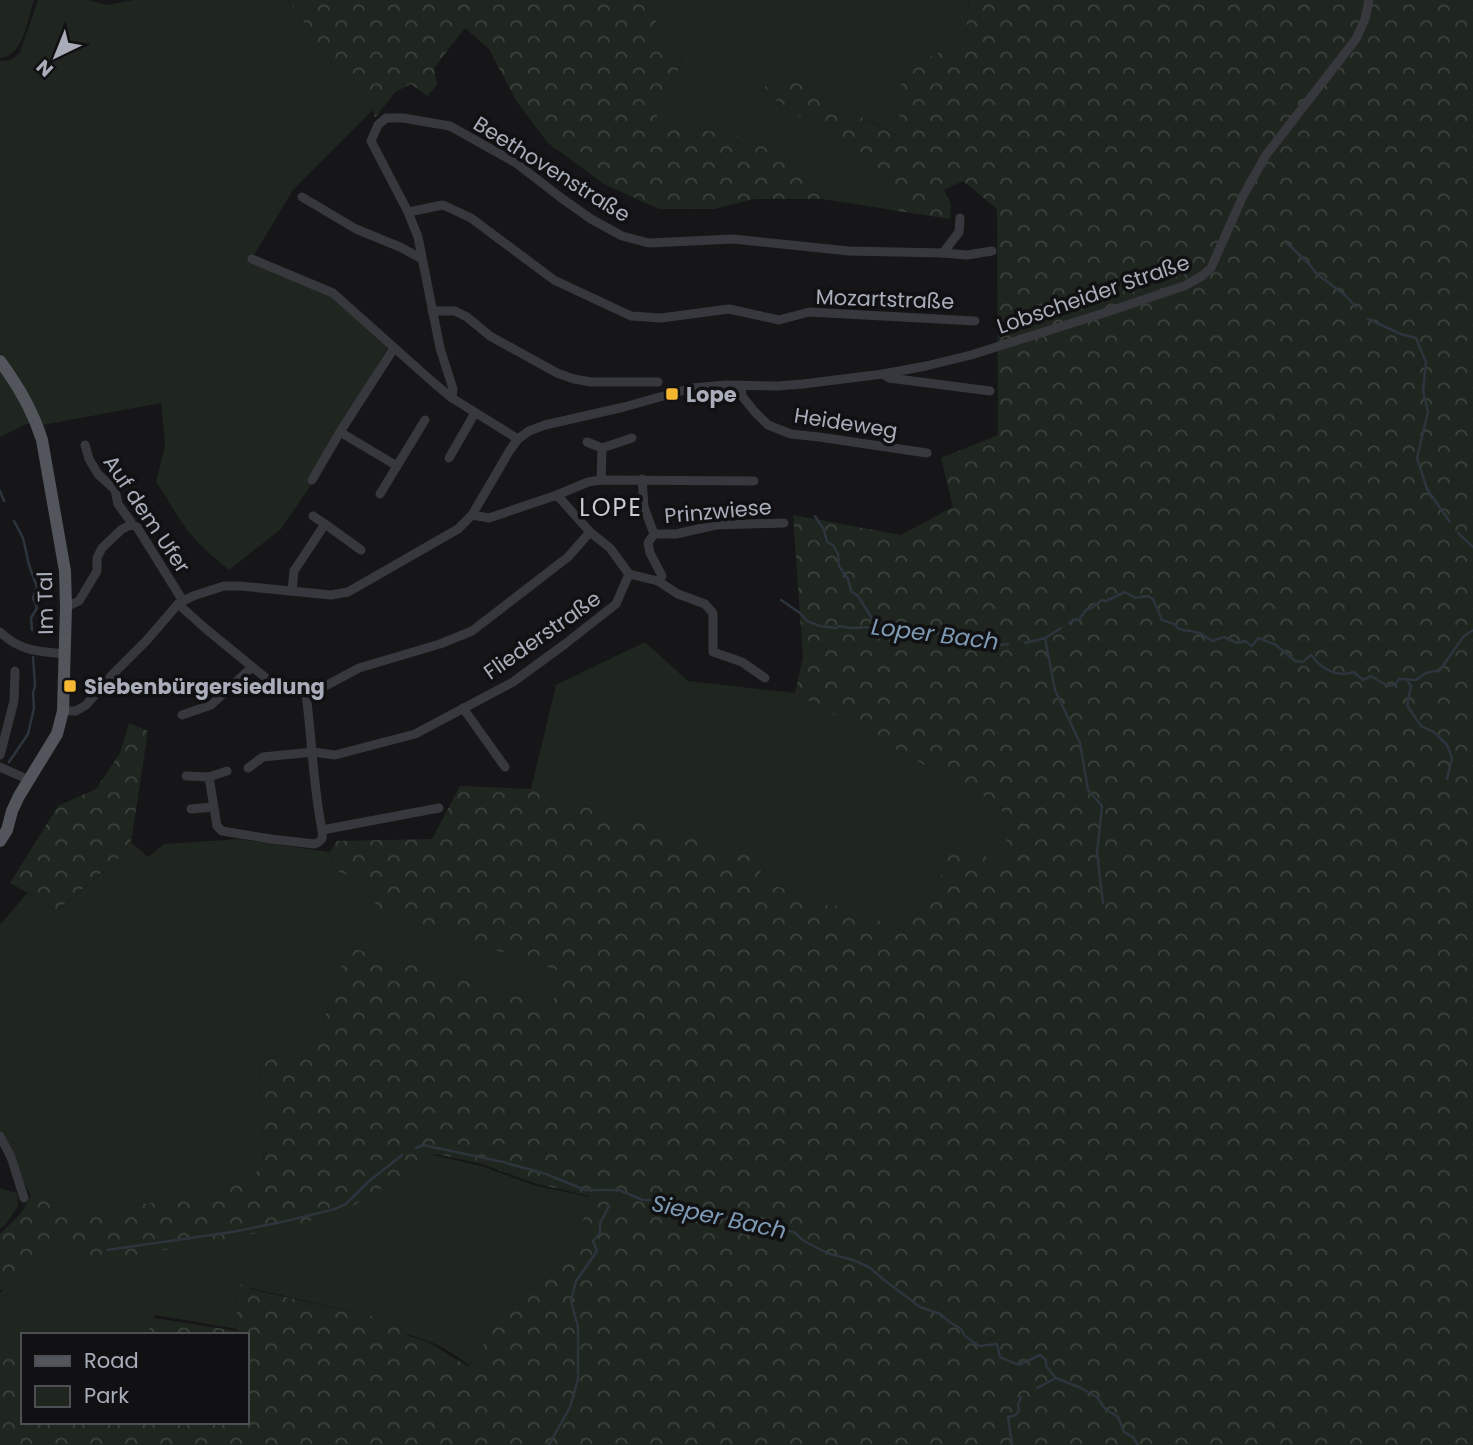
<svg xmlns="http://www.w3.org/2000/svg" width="1473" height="1445" font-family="Poppins,sans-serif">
  <defs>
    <pattern id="forest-crowns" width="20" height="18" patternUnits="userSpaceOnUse" patternTransform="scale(1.75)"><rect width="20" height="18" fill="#1e261f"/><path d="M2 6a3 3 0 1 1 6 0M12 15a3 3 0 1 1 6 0" fill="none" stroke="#3c433d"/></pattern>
  </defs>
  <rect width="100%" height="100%" fill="#161618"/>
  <g fill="#1e261f">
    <path d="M0,0H34C28,18 23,57 0,58Z"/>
    <path d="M38,0H88L107,5L133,0H288L338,71L373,110L293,190L251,260L332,294L388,347L339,430L313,482L281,529L229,570C217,560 203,549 193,537C178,520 169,500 156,482L165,445L161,403L43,425L18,375L0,353V61C9,61 14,59 20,52Z"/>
    <path d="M639,0H969L965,41L921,61L900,137L779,73L762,90L896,184L898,211L822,199L786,157L742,136L661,124L654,108L671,89L682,59L664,37L655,18Z"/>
    <path d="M0,367L31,422L0,437Z"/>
    <path d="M645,642L688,681L795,693L933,770L1001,805L1012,870L945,869L927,900L903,932L849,906L822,905L759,879L762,859L531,789L556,685Z"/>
    <path d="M239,839L330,852L334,870L371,884L378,911L562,972L552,1005L348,947L313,1052L259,1059L264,1164L250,1179L190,1196L91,1213L31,1195L21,1179L0,1132V925L27,893L59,910L120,857L131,842L148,857L164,844Z"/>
    <path d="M433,1155L481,1166L537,1186L590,1197L573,1254L521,1299L495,1317L485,1342L470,1366C450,1350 428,1338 403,1334L397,1322L250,1288L249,1279L236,1289L237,1329L155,1315L146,1335H23V1342L0,1340V1293L55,1232L345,1211Z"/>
    <path d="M0,1188L17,1193L18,1206L6,1224L0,1229Z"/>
  </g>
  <g fill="url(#forest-crowns)">
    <path d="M288,0H639L655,18L664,37L682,59L671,89L654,108L661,124L742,136L786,157L822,199H755L714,209H659L604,184L547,142L517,102L489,49L465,28L434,68L437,85L427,96L411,84L395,92L375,118L373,110L338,71Z"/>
    <path d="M969,0H1473V1445H0V1340L23,1342V1422H247V1335H146L154,1318L237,1331L236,1289L249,1278L250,1289L398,1322L403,1334L428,1342L469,1367L485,1342L495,1317L521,1299L573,1254L590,1196L537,1184L482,1164L436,1154L345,1211L284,1228L99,1262L55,1232L2,1291L0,1289V1234L22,1212L31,1195L91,1213L190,1196L250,1179L264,1163L259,1059L313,1052L348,947L552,1005L562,972L377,911L371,884L334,870L330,852L337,841L432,839L460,786L531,789L762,858L760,879L822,905L849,906L903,932L927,900L945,869L947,836L1011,870L1001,805L933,770L795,693L803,657L793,515L901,535L953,507L941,458L998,435L997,209L963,181L944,190L951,204L950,219L898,211L895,184L762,90L779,73L899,137L900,86L921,61L965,41Z"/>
    <path d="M129,723L148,731L131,842L120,857L58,910L10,883L58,806L96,789L120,753Z"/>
  </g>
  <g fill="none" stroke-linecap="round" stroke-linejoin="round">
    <g stroke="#2c353d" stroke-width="2.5">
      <path d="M1287,243L1309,264L1317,274L1346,296L1356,307"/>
      <path d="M1368,319L1401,334L1416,338L1426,362L1423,391L1428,412L1417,458L1427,489L1450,522"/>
      <path d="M0,491L4,501"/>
      <path d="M815,516L824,530L827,542L833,545L838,554L839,566L848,579L851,591L858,596L874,622L881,625"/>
      <path d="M14,521L23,538L29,565L37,587L33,598L37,608L31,618L32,630"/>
      <path d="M1458,533L1473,547"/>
      <path d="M781,600L800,613L807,621L820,626L836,628L839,626L851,628L874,627L889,624L998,645L1008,644"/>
      <path d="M1069,623L1073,620H1079L1086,610L1093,607L1102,600L1106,601L1125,592L1135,598L1148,596L1153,599L1162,620L1174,624L1179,629L1200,633L1212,641L1224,637L1237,643L1245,641L1252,646L1258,638L1276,645L1295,661L1303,662L1311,655C1322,669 1336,678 1354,672L1363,680L1371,676L1388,686L1395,685L1399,679L1416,680L1426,673L1440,670L1463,637L1473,630"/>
      <path d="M1045,638L1055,690L1080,743L1088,790L1102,806L1097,853L1103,903"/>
      <path d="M1025,643L1045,638L1061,628"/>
      <path d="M1406,679L1411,686L1407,705L1421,726L1434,732L1447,745L1452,758L1447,779"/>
      <path d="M9,762L28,734L34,708L33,693L35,686L33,657"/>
      <path d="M416,1148L423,1145L503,1162L546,1174L585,1190H619L643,1200H654L687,1206L735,1219L794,1232L804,1241L827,1253L853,1260L869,1267L883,1279L920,1307L940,1314L951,1323L961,1329L965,1336L979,1346L997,1344L1000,1357L1019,1365L1040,1355L1046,1360V1366L1056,1378"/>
      <path d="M107,1250L232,1232L282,1222L335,1209L346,1204L368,1182L402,1155"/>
      <path d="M1037,1388L1056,1378L1081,1388L1098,1398L1105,1409L1118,1417L1124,1432L1133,1437L1138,1445"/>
      <path d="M549,1445L570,1407L578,1379V1327L571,1301L576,1281L597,1251L593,1241L600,1233V1223L609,1206"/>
      <path d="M1012,1445L1008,1417L1016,1415L1019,1411L1018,1405L1021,1397"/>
    </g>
    <g stroke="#37383d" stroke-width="9">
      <path d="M302,197L356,229L400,247L422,259"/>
      <path d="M408,212L443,205L471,218L554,280L631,316L661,318L729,309L779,320L809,312L975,321"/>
      <path d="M943,253L959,232L960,218"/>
      <path d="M252,259L333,293L435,384L452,398"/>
      <path d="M432,311H455L467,317L490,336L557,373L574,379L591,382H658"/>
      <path d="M883,374L889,378L990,391"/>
      <path d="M741,385L742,396L754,411L768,425L791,434L819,437L927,453"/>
      <path d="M340,432L397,466"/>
      <path d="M518,439L452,398L453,389L440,348L418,237L408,212L371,141L378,125L386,118H403L450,126L516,163L560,197L591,219L622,236L649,243L733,239L849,251L943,253L967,255L992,251"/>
      <path d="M587,442L602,448L601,480"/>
      <path d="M85,445L89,459L98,474L115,490L118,504L131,522V525L137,527L183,601"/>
      <path d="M602,448L632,438"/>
      <path d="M449,458L475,413"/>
      <path d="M642,479L644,507L654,534L648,543L650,553L662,576L658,581"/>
      <path d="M312,480L340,432L394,348"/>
      <path d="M380,494L425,420"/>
      <path d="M557,495L588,482L601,480L754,481"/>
      <path d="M325,524L361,550"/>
      <path d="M654,534H676L716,525L784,523"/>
      <path d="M629,574L658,581L678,594L705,604L713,613V652L742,662L765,678"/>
      <path d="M292,591L294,571L325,524L313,516"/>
      <path d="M178,604L206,629L272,683L306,694"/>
      <path d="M66,607L79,601L97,571V558L102,548L122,529L131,525"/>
      <path d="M0,632C21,652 38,651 65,654"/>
      <path d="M306,694L316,691L359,668L440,644L472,631L568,557L590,532"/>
      <path d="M306,694C312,739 313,786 322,830L439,808"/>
      <path d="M463,708L505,767"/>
      <path d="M63,711H76L86,705L113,674L147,640L178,604L193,596L224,586H240L331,595L348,592L458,529L472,515L510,450L518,439L529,431L545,425L624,407L692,388L726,385L777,386L803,384L883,374L926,366L971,355L1107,312L1184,286L1202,276L1211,268L1243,196L1266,155L1356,39L1365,19L1369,0"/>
      <path d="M182,715L211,705L252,667"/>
      <path d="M0,755L14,701L15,671"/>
      <path d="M0,767L29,780"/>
      <path d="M248,768L263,757L313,752L335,755L415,734L513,682L565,644L616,604L629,574L610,548L590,532L557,495L489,518L472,515"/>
      <path d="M186,776L209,777L217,826L222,831L271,839L315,844C323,840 323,838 322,830"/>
      <path d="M209,777L227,771"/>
      <path d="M191,809L213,807"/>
      <path d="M0,1136L11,1157L24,1198"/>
    </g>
    <path stroke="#53555c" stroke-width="12" d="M0,361C18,385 33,411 42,440L65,571L66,607L63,711L57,734L19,796L12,811L7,830L0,841"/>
  </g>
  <g fill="#f5b631" stroke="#111113" stroke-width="2.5">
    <rect x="665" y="387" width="14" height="14" rx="3.5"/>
    <rect x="63" y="679" width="14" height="14" rx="3.5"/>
  </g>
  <g text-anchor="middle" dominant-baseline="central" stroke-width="7" stroke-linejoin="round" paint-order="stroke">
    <g font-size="21" fill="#a8adb9" stroke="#111113">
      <text transform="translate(552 169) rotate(32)">Beethovenstraße</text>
      <text transform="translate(1093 294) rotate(-19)">Lobscheider Straße</text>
      <text transform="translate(885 299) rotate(2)">Mozartstraße</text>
      <text transform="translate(846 423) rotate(9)">Heideweg</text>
      <text transform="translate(718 511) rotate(-5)">Prinzwiese</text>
      <text transform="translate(147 514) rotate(56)">Auf dem Ufer</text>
      <text transform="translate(45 603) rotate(-91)">Im Tal</text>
      <text transform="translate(542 635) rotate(-35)">Fliederstraße</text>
    </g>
    <g font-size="21" font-weight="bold" fill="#a8adb9" stroke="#111113" text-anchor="start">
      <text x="686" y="394">Lope</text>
      <text x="84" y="686">Siebenbürgersiedlung</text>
    </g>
    <g font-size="23" font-style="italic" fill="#7e9ab4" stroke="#111113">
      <text transform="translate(935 634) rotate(7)">Loper Bach</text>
      <text transform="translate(719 1217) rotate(12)">Sieper Bach</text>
    </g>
    <g font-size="24" letter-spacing="2" fill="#c9ccd4" stroke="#111113">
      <text x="611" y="507">LOPE</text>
    </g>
  </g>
  <rect x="21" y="1333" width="228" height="91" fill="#111113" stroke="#4d4f55" stroke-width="2"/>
  <rect x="35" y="1356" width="35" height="10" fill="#53555c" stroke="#4d4f55" stroke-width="2"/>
  <text x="84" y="1368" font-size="21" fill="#a8adb9">Road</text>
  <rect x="35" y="1386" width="35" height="21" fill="#1e261f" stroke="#4d4f55" stroke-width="2"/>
  <text x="84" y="1403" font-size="21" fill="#a8adb9">Park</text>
  <g transform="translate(56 56) rotate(223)" stroke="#111113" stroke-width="5" paint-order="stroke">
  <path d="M0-5L12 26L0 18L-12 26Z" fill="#a8adb9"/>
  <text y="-10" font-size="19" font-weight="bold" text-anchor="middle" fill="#a8adb9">N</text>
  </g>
</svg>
